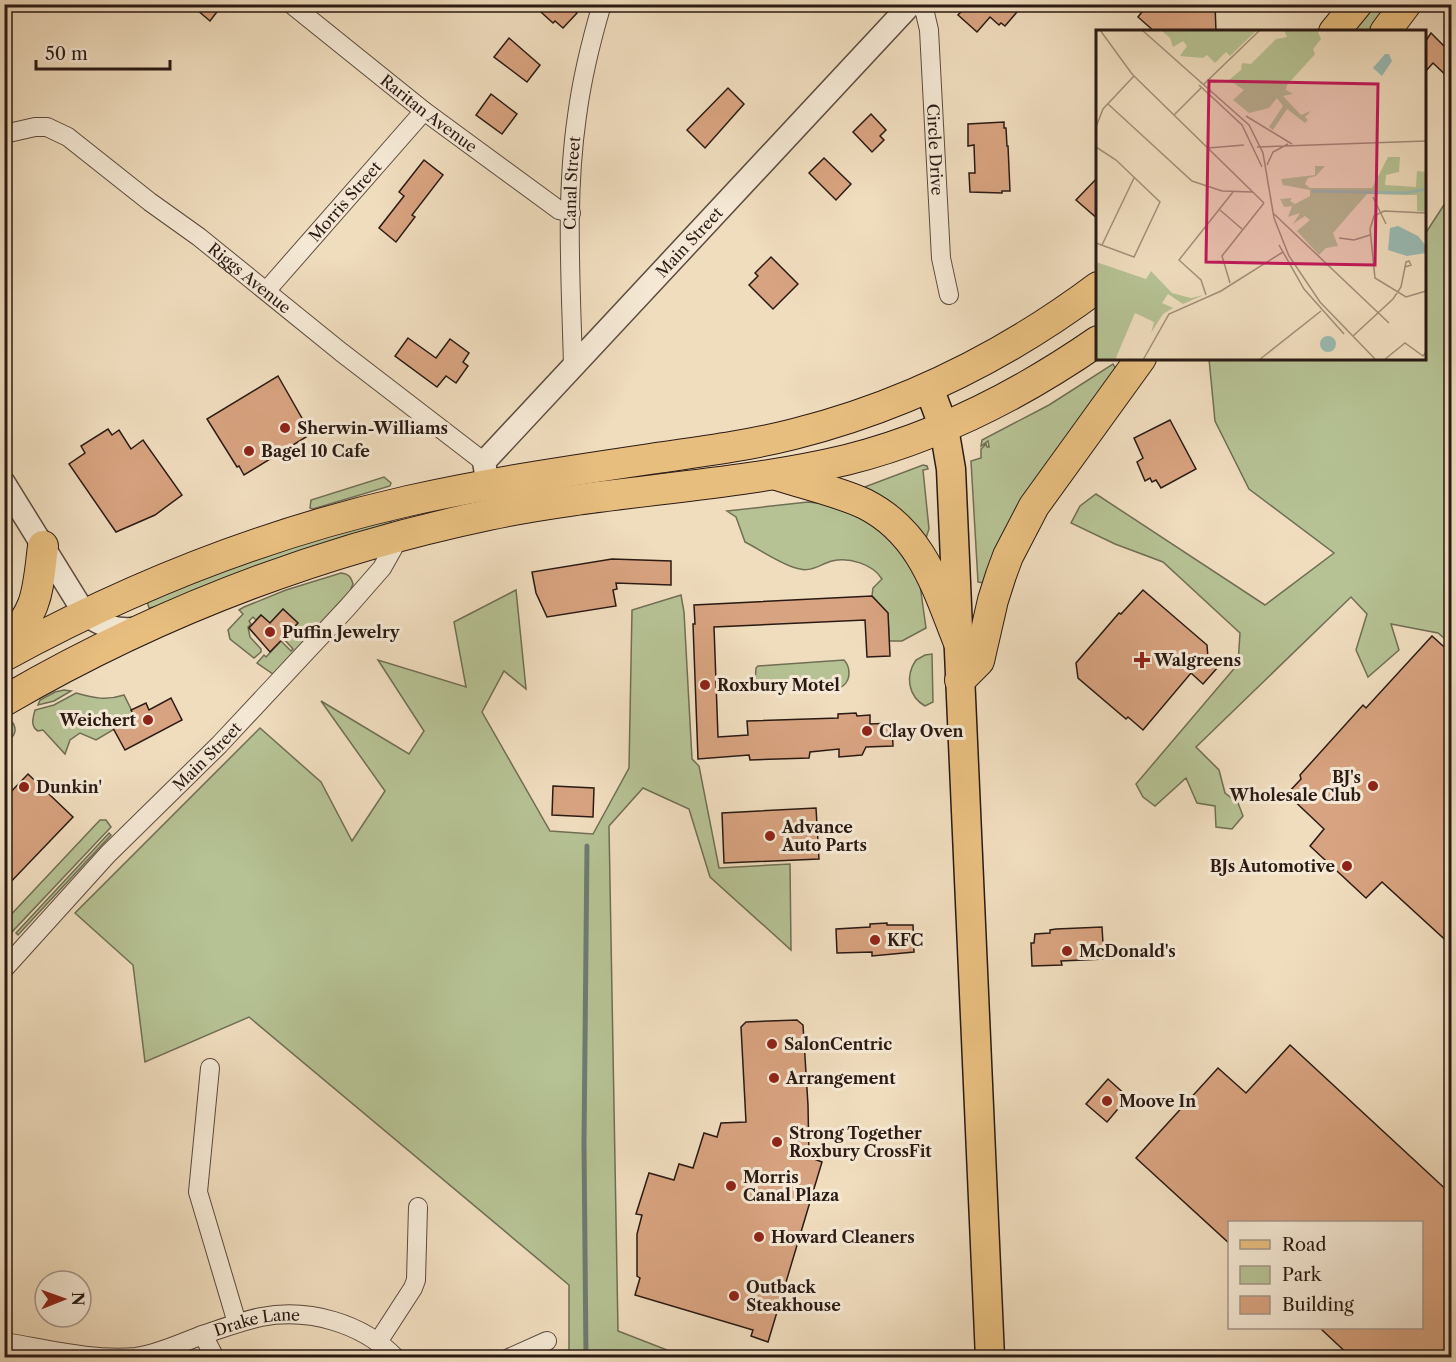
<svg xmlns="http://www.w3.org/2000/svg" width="1456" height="1362" font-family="'Libre Caslon Text',serif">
  <rect width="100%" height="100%" fill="#f0ddbe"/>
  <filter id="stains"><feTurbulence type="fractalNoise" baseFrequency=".00333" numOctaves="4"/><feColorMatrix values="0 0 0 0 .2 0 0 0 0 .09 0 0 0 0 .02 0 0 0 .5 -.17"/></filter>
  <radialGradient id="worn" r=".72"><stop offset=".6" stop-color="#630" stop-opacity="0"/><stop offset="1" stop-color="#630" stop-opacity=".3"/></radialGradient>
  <g fill="#b6c294" stroke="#706e54" stroke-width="1.5">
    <path d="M1370,5H1391L1370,31L1348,32Z"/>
    <path d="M1451,194V644L1438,633L1391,624L1399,650L1368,677L1356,650L1367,614L1351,597L1196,747L1219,770L1225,793L1238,803L1243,816L1232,829L1216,827L1215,806L1197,803L1186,778L1155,806L1143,797L1136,784L1238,664L1240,633L1163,562L1115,544L1071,523L1080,506L1096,494L1265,605L1334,553L1249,489L1215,421L1209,359L1424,358L1425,234Z"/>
    <path d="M1113,364L1117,371L984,583L978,582L971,461L981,458V449L986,444L987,447H989L988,441L981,446L982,440L1049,405Z"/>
    <path d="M923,465L927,466L928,469L923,470L929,529L926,538L862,488Z"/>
    <path d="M384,477L391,483L390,486L313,509L310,508L311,500Z"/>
    <path d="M808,502L835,505L883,527L919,578L926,628L902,641H889L888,613L872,596L873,588L882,579C873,564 849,557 832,561C821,564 812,572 800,569C783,566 761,550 745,542L736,517L727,511Z"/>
    <path d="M391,518V527L171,603L149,608L146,598L255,557Z"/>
    <path d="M341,573C349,574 351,577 353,584L350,591L273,674L257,663L264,655L266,657L281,641L291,651L293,649L283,638L297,622L283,609L270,623L261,615L256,620L253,617L249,621L251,624L248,627L250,637L261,649V652L254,658L230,639L228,630L243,614L239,610L244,607L286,590Z"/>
    <path d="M516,590L526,689L504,671L482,712L550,831L593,834L629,768L632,610L681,595L684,612L692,759L699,766L719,868L790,864L791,950L710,877L689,809L643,788L609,826L618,1331L685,1357H569V1285L249,1017L145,1062L133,965L75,913L260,728L321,782L352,841L385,791L321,701L409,754L424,731L378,660L466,687L454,622Z"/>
    <path d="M932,654L933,702L925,706C908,696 905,676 916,660L925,655Z"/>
    <path d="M844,660C848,664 849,667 849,673C849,694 818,693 806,682L759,685L755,682L756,668L758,666Z"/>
    <path d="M64,690L71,691L54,701L38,705L40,700L55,692Z"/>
    <path d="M76,693C94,698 106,701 124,695L135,717L96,740L80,733L70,740L65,754L43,730L38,731C30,726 33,718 35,710L54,705Z"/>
    <path d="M13,723C19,733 11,738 5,745V729Z"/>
    <path d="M100,820H106L111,827L10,934L5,932V921Z"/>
    <path d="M109,833L111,835L18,935L16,933Z"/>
  </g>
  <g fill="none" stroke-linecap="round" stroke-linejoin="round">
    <path stroke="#6d7b73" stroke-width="5" d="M586,1358L584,1143L587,846"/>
  </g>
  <g fill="#d8a380" stroke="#2a1a14" stroke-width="1.5">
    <path d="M190,4H223L210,21Z"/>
    <path d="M532,4H568L577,13L563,28L555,21L553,23Z"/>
    <path d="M968,4H1009L1017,12L1005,26L1001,23L999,25L990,17L977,32L958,15Z"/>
    <path d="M1148,4H1215L1216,32H1155L1138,17Z"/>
    <path d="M1431,33L1452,54V81L1433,63L1425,72V42Z"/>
    <path d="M509,38L540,65L527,82L494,57Z"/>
    <path d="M728,88L744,104L705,148L687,130Z"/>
    <path d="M491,94L517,114L502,134L476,115Z"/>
    <path d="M871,114L886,130L880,136L884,140L872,152L853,132Z"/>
    <path d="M1004,122V128H1006L1007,146H1008L1010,191H1002V193L970,192L969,173H975L974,145L968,146V124Z"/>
    <path d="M824,158L851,184L836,200L809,173Z"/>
    <path d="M424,160L443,175L412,215L415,217L396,242L379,228L404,196L399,192Z"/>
    <path d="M1098,177V219L1076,200Z"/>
    <path d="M771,257L798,284L773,309L749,285L758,276L755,273Z"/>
    <path d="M408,338L436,358L450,339L469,353L463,362L468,366L456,383L446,376L437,387L395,356Z"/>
    <path d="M278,376L311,434L244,475L239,466L237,467L207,419Z"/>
    <path d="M1170,420L1196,469L1161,488L1156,480L1152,482L1150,478L1145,481L1137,462L1143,458L1134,438Z"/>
    <path d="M108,429L112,435L119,430L131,449L143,440L182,495L155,515L116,532L69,464L85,453L81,446Z"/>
    <path d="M612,559L671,561V585L616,583L617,589L613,590L616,606L547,617L536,593L532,572Z"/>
    <path d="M1143,590L1207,645L1208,658L1218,667L1203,684L1191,673L1143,730L1128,717L1126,719L1078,678L1076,663L1119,613L1121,614Z"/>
    <path d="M872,596L888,613L890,656L867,657L865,620L714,627L718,737L748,735L747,721L838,718V714L856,713L857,716L870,715V724L892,723L893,746L866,747L862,755L839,757V749L810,752L809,758L750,760L749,755L698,759L693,624H695L694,605Z"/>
    <path d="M283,609L298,623L270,652L249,628L261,615L270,623Z"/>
    <path d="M1432,636L1452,654V946L1382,882L1366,898L1310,846L1324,829L1287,794L1301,779L1300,775L1363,705L1366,708Z"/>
    <path d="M171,698L182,720L125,750L113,728L135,717L131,710L146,703L149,710Z"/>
    <path d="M28,774L73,817L4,889V799Z"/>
    <path d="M553,786L594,788L593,817L552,815Z"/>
    <path d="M816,808L819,859L724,863L722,813Z"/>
    <path d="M887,923V925H913L914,952L872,956V952L837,953L836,929L870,927V924Z"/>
    <path d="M1102,927L1104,959L1061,961L1062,965L1032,966L1031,943H1034L1035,934L1050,933V930L1056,929Z"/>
    <path d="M797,1020L803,1025L808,1105L809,1157L822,1162L768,1342L751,1336L753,1330L635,1295L640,1278L637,1276V1234L642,1215L636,1214L649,1173L674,1180L679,1164L693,1168L704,1133L717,1137L721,1123L746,1122L741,1027L746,1022Z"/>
    <path d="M1290,1045L1452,1195V1358H1352L1320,1328H1422V1222H1230V1244L1136,1158L1218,1068L1246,1093Z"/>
    <path d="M1108,1079L1128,1097L1107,1122L1086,1104Z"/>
  </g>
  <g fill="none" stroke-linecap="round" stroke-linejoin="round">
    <defs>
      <g id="minor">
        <path id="s1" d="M291,4L424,111L559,210L571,213"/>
        <path id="s2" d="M921,4L925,13L929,30L941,258L949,295"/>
        <path id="s3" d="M4,134L35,127H47L68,137L150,202L199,237L341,352L484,462"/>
        <path id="s4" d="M267,290L424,111"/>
        <path id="s5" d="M573,366C571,284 565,198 577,116C582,78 591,41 602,4"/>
        <path id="s6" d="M4,969L108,854L219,745L347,608L382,568L400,536"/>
        <path d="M210,1068L198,1192L237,1323"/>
        <path d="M203,1335L215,1358"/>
        <path id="s7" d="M4,1342C47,1349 93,1361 136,1357C159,1354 183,1342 205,1334C223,1328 242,1321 261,1317C309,1308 362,1323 396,1358"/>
        <path d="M378,1342L413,1288L416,1280L418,1207"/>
        <path d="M509,1358L547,1341"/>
      </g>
      <g id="tertiary">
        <path d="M4,483L85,614C102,626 118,632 140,628"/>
        <path id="s8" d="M488,485L484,462L911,4"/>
      </g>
      <path id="primary" d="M929,388L944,428L951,469L990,1358"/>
      <g id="trunk">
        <path d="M1334,32L1357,4"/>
        <path d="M1385,32L1406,4"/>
        <path d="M777,475C804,484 840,492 865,504C922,533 937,588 959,643"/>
        <path d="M4,647C39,608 37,595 43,546"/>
        <path d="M4,656C132,586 266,533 408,501C488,483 569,471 650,459C698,452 747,446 794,434C905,406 1007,355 1098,287"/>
        <path d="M960,680L979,661L993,600L1001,575L1008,556L1034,506L1141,358"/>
        <path d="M4,701C155,613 317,551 488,515C606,490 728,488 846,460C938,437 1020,395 1098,341"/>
      </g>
    </defs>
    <use href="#minor" stroke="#5c4b3e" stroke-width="20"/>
    <use href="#tertiary" stroke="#5c4b3e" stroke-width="25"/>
    <use href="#primary" stroke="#2a1a14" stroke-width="31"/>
    <use href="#trunk" stroke="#2a1a14" stroke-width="32"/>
    <use href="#minor" stroke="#f5e9d5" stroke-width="18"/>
    <use href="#tertiary" stroke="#f5e9d5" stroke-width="22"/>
    <use href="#primary" stroke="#e8be7f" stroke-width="28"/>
    <use href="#trunk" stroke="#e8be7f" stroke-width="30"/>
  </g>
  <g fill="#8f2418" stroke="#f5e9d5" stroke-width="2">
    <circle cx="285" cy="428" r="6"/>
    <circle cx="249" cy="451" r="6"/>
    <circle cx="270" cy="632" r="6"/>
    <path d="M1139 651h6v6h6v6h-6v6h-6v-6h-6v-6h6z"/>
    <circle cx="705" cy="685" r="6"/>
    <circle cx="148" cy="720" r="6"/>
    <circle cx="867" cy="731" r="6"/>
    <circle cx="1373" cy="786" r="6"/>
    <circle cx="24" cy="787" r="6"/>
    <circle cx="770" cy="836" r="6"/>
    <circle cx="1347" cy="866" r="6"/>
    <circle cx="875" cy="940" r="6"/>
    <circle cx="1067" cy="951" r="6"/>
    <circle cx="772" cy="1044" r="6"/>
    <circle cx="774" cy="1078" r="6"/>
    <circle cx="1107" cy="1101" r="6"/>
    <circle cx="777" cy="1142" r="6"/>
    <circle cx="731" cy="1186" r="6"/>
    <circle cx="759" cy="1237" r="6"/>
    <circle cx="734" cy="1296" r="6"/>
  </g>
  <g text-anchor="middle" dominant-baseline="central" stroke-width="6" stroke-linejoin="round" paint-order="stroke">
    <g font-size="16" fill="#2a1a14" stroke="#f5e9d5">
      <text stroke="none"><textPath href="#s1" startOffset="176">Raritan Avenue</textPath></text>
      <text stroke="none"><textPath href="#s2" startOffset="147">Circle Drive</textPath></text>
      <text stroke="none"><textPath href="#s5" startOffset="183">Canal Street</textPath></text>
      <text stroke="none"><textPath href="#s4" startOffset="118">Morris Street</textPath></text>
      <text stroke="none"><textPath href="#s8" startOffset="324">Main Street</textPath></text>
      <text stroke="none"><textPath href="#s3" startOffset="297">Riggs Avenue</textPath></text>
      <text stroke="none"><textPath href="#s6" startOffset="294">Main Street</textPath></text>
      <text stroke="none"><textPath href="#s7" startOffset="260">Drake Lane</textPath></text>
    </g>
    <g font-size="16" font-weight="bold" fill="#2a1a14" stroke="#f5e9d5" text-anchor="start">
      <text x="297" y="428">Sherwin-Williams</text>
      <text x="261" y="451">Bagel 10 Cafe</text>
      <text x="282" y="632">Puffin Jewelry</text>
      <text x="1154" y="660">Walgreens</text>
      <text x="717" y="685">Roxbury Motel</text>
      <text x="136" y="720" text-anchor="end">Weichert</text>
      <text x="879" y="731">Clay Oven</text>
      <text x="1361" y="777" text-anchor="end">BJ's<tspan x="1361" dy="18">Wholesale Club</tspan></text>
      <text x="36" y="787">Dunkin'</text>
      <text x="782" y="827">Advance<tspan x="782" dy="18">Auto Parts</tspan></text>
      <text x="1335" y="866" text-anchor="end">BJs Automotive</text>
      <text x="887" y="940">KFC</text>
      <text x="1079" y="951">McDonald's</text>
      <text x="784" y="1044">SalonCentric</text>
      <text x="786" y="1078">Arrangement</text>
      <text x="1119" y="1101">Moove In</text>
      <text x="789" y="1133">Strong Together<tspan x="789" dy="18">Roxbury CrossFit</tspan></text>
      <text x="743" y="1177">Morris<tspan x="743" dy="18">Canal Plaza</tspan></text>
      <text x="771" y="1237">Howard Cleaners</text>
      <text x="746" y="1287">Outback<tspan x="746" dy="18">Steakhouse</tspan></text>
    </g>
  </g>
  <g transform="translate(1096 30)">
    <rect width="330" height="330" fill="#f0ddbe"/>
    <path d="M65,0H161L134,26L130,22L119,33L111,25L107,28L84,26L91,16L87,11L77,17L74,8ZM188,0H221L225,9L217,19L219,24L191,55L190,60L197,64L187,66L205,85L215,81L209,87L212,90L209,93L191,79L177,100L173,97L187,76L181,68L173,78L153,83L137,70L148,60L133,50L145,40L146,33L155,34L180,9L191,7ZM292,127H304L303,142L290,145L289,155L320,157L321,141L330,142V182L321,181V165L271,164L237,203L242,216L230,218L223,225L201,201L214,190L209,186L197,194L204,183L192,187L196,176L188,177L184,169L196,168L194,171L199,174L214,166V160L187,155L185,149L219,145V136H229L220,146L212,148L209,154L214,158H276ZM0,232L50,249L55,241L76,263L95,268L108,265L87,274L72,264L66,273L77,278L67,284L55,303L58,292L39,283L19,330H0Z" fill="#b6c294"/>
    <path d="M289,24H293L296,31L286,46L277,38ZM302,196L322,206L330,216V223L311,226L292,220L294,198ZM224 314a8 8 0 1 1 16 0a8 8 0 1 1-16 0Z" fill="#9abbb3"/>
    <path fill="none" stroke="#9abbb3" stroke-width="3" d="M216,161L310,163L330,159"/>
    <path fill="none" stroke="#a18f7a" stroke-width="1.5" d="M4,0L36,44L168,173M46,0L153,95L167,123L178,188L193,226L224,272L280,330M108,54L164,0M103,55L146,95L166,137M12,74L96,151L126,161L156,162M78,85L105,58M150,86L196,114M0,97L7,79L38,46M0,117L20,130L64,172L38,227L0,213M161,117L330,111M112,118L148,115M171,135L177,122L192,114M277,167L290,194M124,180L146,199M330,183L288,181L278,186L274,199L279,248L310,267L330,261M178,184L293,293M243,208L258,210L274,205M6,215L38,148M183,215L208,259L248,304M313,231L315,235L309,237L310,232ZM134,253L126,226L168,173M110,265L105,250L83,230L137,162M257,306L297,269L305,257L309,237M47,330L73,284L125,261L187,222M163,330L225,281M288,330L309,313L327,326L330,322"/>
    <path fill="#c2185b" fill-opacity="0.15" stroke="#c2185b" stroke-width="3" d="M113,51L282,54L279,235L110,232Z"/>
    <rect width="330" height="330" fill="none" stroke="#2a1a14" stroke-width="3"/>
  </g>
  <rect width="1456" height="1362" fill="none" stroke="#f0ddbe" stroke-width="24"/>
  <rect x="6" y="6" width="1444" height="1350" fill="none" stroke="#2a1a14" stroke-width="3"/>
  <rect x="12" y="12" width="1432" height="1338" fill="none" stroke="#2a1a14" stroke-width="1.5"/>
  <rect x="1228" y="1221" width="195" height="108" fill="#f5e9d5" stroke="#a49688" stroke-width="1.5"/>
  <rect x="1240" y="1240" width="30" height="9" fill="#e8be7f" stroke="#a49688" stroke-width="1.5"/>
  <text x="1282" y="1251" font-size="18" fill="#2a1a14">Road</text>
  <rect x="1240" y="1266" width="30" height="18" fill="#b6c294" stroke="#a49688" stroke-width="1.5"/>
  <text x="1282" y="1281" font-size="18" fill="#2a1a14">Park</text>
  <rect x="1240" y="1296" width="30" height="18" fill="#d8a380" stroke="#a49688" stroke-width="1.5"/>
  <text x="1282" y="1311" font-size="18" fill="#2a1a14">Building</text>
  <g transform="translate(63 1299) rotate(89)"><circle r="28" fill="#f5e9d5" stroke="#a49688" stroke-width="1.5"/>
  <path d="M0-4.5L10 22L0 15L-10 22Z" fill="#8f2418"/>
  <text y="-9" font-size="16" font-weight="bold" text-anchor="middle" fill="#2a1a14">N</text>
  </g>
  <path d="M36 60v9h134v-9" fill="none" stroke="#2a1a14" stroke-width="3"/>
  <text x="45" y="60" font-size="18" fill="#2a1a14" stroke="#f5e9d5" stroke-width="4.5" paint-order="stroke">50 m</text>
  <rect width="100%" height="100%" filter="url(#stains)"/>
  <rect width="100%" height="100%" fill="url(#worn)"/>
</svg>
